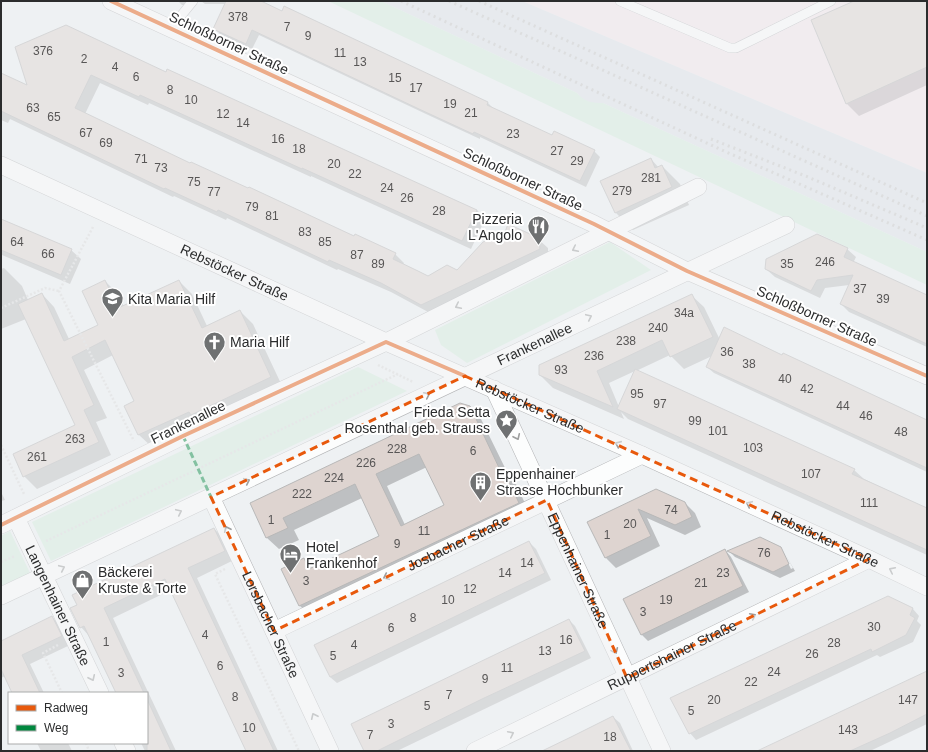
<svg xmlns="http://www.w3.org/2000/svg" width="928" height="752" font-family="Arial,sans-serif">
  <rect width="100%" height="100%" fill="#eef1f3"/>
  <path fill="#f4e7ec" d="M522,1H927V173Z"/>
  <path fill="#dde2e8" d="M381,1H522L927,173V252L603,103H591L582,99L577,93Z"/>
  <g fill="#d4eede">
    <path d="M328,1H381L577,93C584,102 592,103 603,103L927,252V285Z"/>
    <path d="M610,242L651,270L467,363L441,345L435,330Z"/>
    <path d="M358,367L407,391L51,561L32,522Z"/>
    <path d="M10,531L30,573L1,586V536Z"/>
  </g>
  <g fill="#0003" fill-rule="evenodd">
    <path d="M178,1H199L193,5H182Z"/>
    <path d="M201,1H262L261,2L282,12L285,7L488,103L494,109L552,137L594,151L600,157L586,187L480,137V139L426,114L259,35L252,49L220,34L214,28L226,4H205Z"/>
    <path d="M857,1H927V85L859,116L846,103Z"/>
    <path d="M16,48L167,73L477,210L485,219L471,249L311,176V177L149,103L148,105L100,83L85,114L191,164L395,254L404,263L403,265L428,277L457,271L538,239L548,248V258L430,313L391,292L338,269L337,270L227,218L226,220L174,196L173,197L10,119L8,123L1,120V74L28,86Z"/>
    <path d="M651,159L659,168L662,166L680,184L689,205L633,230L616,213Z"/>
    <path d="M1,220L71,250L81,259L70,284L2,255Z"/>
    <path d="M847,249L856,257L853,263L927,296V347L849,312L841,304L849,285L825,288L820,298L775,277L766,269Z"/>
    <path d="M4,268L22,286L28,300L42,294L54,307L69,339L99,325L105,281L118,294L124,307L179,281L192,294L207,326L240,311L253,324L284,390L152,447L139,435L126,406L135,402L113,355L84,370L107,418L96,422L111,455L37,489L24,476L77,425L26,319L1,329V269Z"/>
    <path d="M691,295L704,307L720,340L782,357L927,421V472L714,373L707,367L712,356L684,369L670,355L636,371L854,470L864,479L927,509V555L628,419L621,412L624,419L553,388L540,375ZM635,371L619,407L609,383Z"/>
    <path d="M469,407L481,419L509,476L516,484L530,514L312,617L300,606L283,569L303,560L313,569L381,536L362,498L294,530L299,540L279,549L267,538L251,504ZM427,467L445,506L405,525L387,486Z"/>
    <path d="M656,490L685,503L695,513L701,527L685,535L647,518L660,546L616,568L606,558L588,523Z"/>
    <path d="M1,492L5,500L1,501Z"/>
    <path d="M214,529L224,538L234,560L197,578L278,751H247L171,590L113,618L176,751H145L141,743H147V693H117L90,637L81,627L71,608Z"/>
    <path d="M529,542L536,549L551,580L337,683L330,677Z"/>
    <path d="M780,547L791,569L793,568L784,552L795,571L780,578L735,557L729,551Z"/>
    <path d="M725,550L731,557L749,592L648,641L642,635L625,599Z"/>
    <path d="M888,597L913,609L919,616L917,621L921,625L913,642L880,657L877,655L696,740L690,733Z"/>
    <path d="M52,617L61,626L70,645L30,664L44,693H13L5,676L1,678V642Z"/>
    <path d="M569,620L575,626L591,658L397,751H365Z"/>
    <path d="M927,672V724L870,751H761Z"/>
    <path d="M613,717L620,723L633,751H544Z"/>
    <path d="M37,743H68L72,751H41Z"/>
  </g>
  <g fill="#ded4d0" stroke="#b8b8b8" fill-rule="evenodd">
    <path d="M226,1H261L282,11L284,6L488,102L487,105L552,135L554,131L595,150L580,181L474,132L473,134L419,109L252,30L246,44L213,29Z"/>
    <path d="M854,1H927V67L846,104L811,20Z"/>
    <path d="M66,25L166,72L167,69L477,210L462,241L302,168V169L140,95L139,97L91,75L75,108L190,163L191,162L248,188L249,187L354,236L355,234L396,253L393,259L418,271L428,276L447,265L457,270L483,242L505,232L508,224L539,238L540,249L421,305L381,283L329,260L328,262L218,210L217,212L165,188L164,189L1,111V73L27,85L15,47Z"/>
    <path d="M651,158L655,168L662,165L672,187L615,213L600,181Z"/>
    <path d="M1,219L72,249L61,275L1,250Z"/>
    <path d="M817,234L848,248L844,257L927,295V344L840,304L853,275L817,280L811,291L765,269L766,259Z"/>
    <path d="M105,280L118,308L179,280L202,328L240,310L271,377L191,415L189,412L138,435L124,406L134,401L105,340L72,357L94,405L84,410L99,442L23,477L13,454L75,425L18,304L42,293L64,341L98,325L82,291Z"/>
    <path d="M692,294L713,337L670,357L662,340L597,371L613,407L539,375V365Z"/>
    <path d="M724,327L782,355L783,353L927,420V468L706,367Z"/>
    <path d="M635,369L855,469L852,474L927,508V550L617,409Z"/>
    <path d="M460,403L470,406L501,472L504,471L519,503L299,606L281,569L304,558L309,569L379,536L355,484L283,518L288,528L266,538L250,503ZM419,454L444,505L401,526L376,474Z"/>
    <path d="M656,489L685,502L692,517L675,525L638,509L651,536L605,558L587,522Z"/>
    <path d="M214,528L225,551L188,568L274,751H246L165,579L104,608L144,693H116L84,626L80,628L70,608L77,605L72,595Z"/>
    <path d="M760,537L781,547L789,564L773,572L727,551Z"/>
    <path d="M529,541L545,573L330,677L314,645Z"/>
    <path d="M725,549L743,586L641,635L623,599Z"/>
    <path d="M888,596L913,608L910,615L915,618L906,635L872,652L871,649L689,734L670,698Z"/>
    <path d="M52,616L62,636L22,655L40,693H12L1,669V641Z"/>
    <path d="M569,619L585,651L482,699L377,751H364L351,724Z"/>
    <path d="M927,671V714L890,733L850,751H757Z"/>
    <path d="M147,699L171,751H147Z"/>
    <path d="M613,716L631,751H542L571,737Z"/>
  </g>
  <g fill="none" stroke-linecap="round" stroke-linejoin="round">
    <defs>
      <g id="lane">
        <path d="M620,1L730,48H736L831,1"/>
        <path d="M171,28L193,1"/>
      </g>
      <g id="street">
        <path d="M111,1L594,224L687,271L927,376"/>
        <path id="s1" d="M1,165L386,342L642,455L869,559L927,587"/>
        <path id="s2" d="M494,389L662,751"/>
        <path id="s3" d="M211,497L330,751"/>
        <path id="s4" d="M16,518L100,693"/>
        <path d="M1,525L183,436L386,342L698,187"/>
        <path id="s5" d="M1,596L786,225"/>
        <path id="s6" d="M274,631L642,455"/>
        <path d="M123,743L127,751"/>
        <path id="s7" d="M475,751L869,559"/>
      </g>
    </defs>
    <use href="#lane" stroke="#b3b4b6" stroke-width="10"/>
    <use href="#street" stroke="#b3b4b6" stroke-width="18"/>
    <g stroke="#dbdcdc" stroke-width="2.5" stroke-dasharray="2 2" stroke-linecap="butt">
      <path d="M93,227L59,291L134,441"/>
      <path d="M1,308L45,288L59,291"/>
      <path d="M378,365L413,382"/>
      <path d="M1,445L24,494"/>
      <path d="M46,541L398,374"/>
      <path d="M1,562L15,556"/>
      <path d="M225,569L215,574L299,751"/>
      <path d="M58,645L43,653L62,693"/>
      <path d="M86,743L89,751"/>
    </g>
    <use href="#lane" stroke="#fcfdfd" stroke-width="9"/>
    <use href="#street" stroke="#fcfdfd" stroke-width="17"/>
    <g stroke="#c7c7c8" stroke-width="3" stroke-dasharray="2 4" stroke-linecap="butt">
      <path d="M401,1L724,151L927,240"/>
      <path d="M449,1L927,216"/>
      <path d="M479,1L927,203"/>
      <path d="M711,139L808,177L927,228"/>
    </g>
    <path stroke="#00873e" stroke-width="3" stroke-dasharray="6 3" stroke-linecap="butt" d="M183,436L211,497"/>
    <defs>
      <g id="cycleway">
        <path d="M111,1L594,224L687,271L927,376"/>
        <path d="M1,525L183,436L386,342L465,376"/>
      </g>
    </defs>
    <use href="#cycleway" stroke="#fff" stroke-width="6"/>
    <use href="#cycleway" stroke="#e8590c" stroke-width="4"/>
  </g>
  <defs><path id="oneway-chevron" d="M-2-3.5L2.5 0L-2 3.5" fill="none" stroke-width="1.6" stroke-linecap="round" stroke-linejoin="round"/></defs>
  <g stroke="#9e9f9f">
    <use href="#oneway-chevron" transform="translate(575 249) rotate(154)"/>
    <use href="#oneway-chevron" transform="translate(458 306) rotate(154)"/>
    <use href="#oneway-chevron" transform="translate(589 317) rotate(-25)"/>
    <use href="#oneway-chevron" transform="translate(427 395) rotate(-26)"/>
    <use href="#oneway-chevron" transform="translate(517 437) rotate(65)"/>
    <use href="#oneway-chevron" transform="translate(618 444) rotate(-156)"/>
    <use href="#oneway-chevron" transform="translate(247 481) rotate(-25)"/>
    <use href="#oneway-chevron" transform="translate(749 504) rotate(-155)"/>
    <use href="#oneway-chevron" transform="translate(179 512) rotate(-25)"/>
    <use href="#oneway-chevron" transform="translate(227 529) rotate(-115)"/>
    <use href="#oneway-chevron" transform="translate(62 568) rotate(-25)"/>
    <use href="#oneway-chevron" transform="translate(892 570) rotate(-154)"/>
    <use href="#oneway-chevron" transform="translate(386 577) rotate(155)"/>
    <use href="#oneway-chevron" transform="translate(753 616) rotate(-26)"/>
    <use href="#oneway-chevron" transform="translate(615 651) rotate(66)"/>
    <use href="#oneway-chevron" transform="translate(92 678) rotate(65)"/>
    <use href="#oneway-chevron" transform="translate(314 716) rotate(-115)"/>
    <use href="#oneway-chevron" transform="translate(511 734) rotate(-26)"/>
  </g>
  <path d="M0 0H928V752H0ZM465,376L869,559L627,678L547,500L274,631L211,497Z" fill="#eef1f3" fill-opacity=".55" fill-rule="evenodd"/>
  <path fill="none" stroke="#e8590c" stroke-width="3" stroke-dasharray="8 5" stroke-linejoin="round" d="M465,376L869,559L627,678L547,500L274,631L211,497Z"/>
  <defs>
    <symbol id="restaurant-pin" viewBox="-11 -11 22 30"><path d="M0 17L-7.5 6A9.5 9.5 0 1 1 7.5 6Z" fill="#6f7172" stroke="#fff"/><path d="M-5-6h1v4h1v-4h1v4h1v-4h1v5L-1.5 .5V6h-2V.5L-5-1ZM5-6V6H3V1.5H1.5Q1.5-4 5-6Z" fill="#fff"/></symbol>
    <symbol id="school-pin" viewBox="-11 -11 22 30"><path d="M0 17L-7.5 6A9.5 9.5 0 1 1 7.5 6Z" fill="#6f7172" stroke="#fff"/><path d="M0-5L7-2L0 1L-7-2ZM-4 1L0 2.5L4 1V4Q0 6-4 4Z" fill="#fff"/></symbol>
    <symbol id="church-pin" viewBox="-11 -11 22 30"><path d="M0 17L-7.5 6A9.5 9.5 0 1 1 7.5 6Z" fill="#6f7172" stroke="#fff"/><path d="M-1.2-6h2.4v3.5h3.3v2.4h-3.3V6h-2.4V-.1h-3.3v-2.4h3.3Z" fill="#fff"/></symbol>
    <symbol id="sight-pin" viewBox="-11 -11 22 30"><path d="M0 17L-7.5 6A9.5 9.5 0 1 1 7.5 6Z" fill="#6f7172" stroke="#fff"/><path d="M0-6L1.8-2.2L6-1.7L2.9 1.2L3.7 5.4L0 3.3L-3.7 5.4L-2.9 1.2L-6-1.7L-1.8-2.2Z" fill="#fff"/></symbol>
    <symbol id="building-pin" viewBox="-11 -11 22 30"><path d="M0 17L-7.5 6A9.5 9.5 0 1 1 7.5 6Z" fill="#6f7172" stroke="#fff"/><path d="M-4-6H4V6H1V3H-1V6H-4ZM-2.5-4.3h1.7v1.8h-1.7ZM.8-4.3h1.7v1.8H.8ZM-2.5-1h1.7V.8h-1.7ZM.8-1h1.7V.8H.8Z" fill="#fff"/></symbol>
    <symbol id="hotel-pin" viewBox="-11 -11 22 30"><path d="M0 17L-7.5 6A9.5 9.5 0 1 1 7.5 6Z" fill="#6f7172" stroke="#fff"/><path d="M-6-4.5h1.5V1H6V5H4.5V3h-9V5H-6ZM-4 0a1.8 1.8 0 1 1 3.6 0ZM.5 0V-2.5h3Q6-2.5 6 0Z" fill="#fff"/></symbol>
    <symbol id="shop-pin" viewBox="-11 -11 22 30"><path d="M0 17L-7.5 6A9.5 9.5 0 1 1 7.5 6Z" fill="#6f7172" stroke="#fff"/><path d="M-5-2.5h2.3a2.7 3.5 0 0 1 5.4 0H5L5.5 6h-11ZM-1.5-2.5h3a1.5 2.3 0 0 0-3 0Z" fill="#fff"/></symbol>
  </defs>
  <g fill-rule="evenodd">
    <use href="#restaurant-pin" x="526" y="214" width="25" height="34"/>
    <use href="#school-pin" x="100" y="286" width="25" height="34"/>
    <use href="#church-pin" x="202" y="330" width="25" height="34"/>
    <use href="#sight-pin" x="494" y="408" width="25" height="34"/>
    <use href="#building-pin" x="468" y="470" width="25" height="34"/>
    <use href="#hotel-pin" x="278" y="542" width="25" height="34"/>
    <use href="#shop-pin" x="70" y="568" width="25" height="34"/>
  </g>
  <g text-anchor="middle" dominant-baseline="central" stroke-width="4" stroke-linejoin="round" paint-order="stroke">
    <g font-size="12" fill="#585656">
      <text x="238" y="17">378</text>
      <text x="287" y="27">7</text>
      <text x="308" y="36">9</text>
      <text x="43" y="51">376</text>
      <text x="340" y="53">11</text>
      <text x="84" y="59">2</text>
      <text x="360" y="62">13</text>
      <text x="115" y="67">4</text>
      <text x="136" y="77">6</text>
      <text x="395" y="78">15</text>
      <text x="416" y="88">17</text>
      <text x="170" y="90">8</text>
      <text x="191" y="100">10</text>
      <text x="450" y="104">19</text>
      <text x="33" y="108">63</text>
      <text x="471" y="113">21</text>
      <text x="223" y="114">12</text>
      <text x="54" y="117">65</text>
      <text x="243" y="123">14</text>
      <text x="86" y="133">67</text>
      <text x="513" y="134">23</text>
      <text x="278" y="139">16</text>
      <text x="106" y="143">69</text>
      <text x="299" y="149">18</text>
      <text x="557" y="151">27</text>
      <text x="141" y="159">71</text>
      <text x="577" y="161">29</text>
      <text x="334" y="164">20</text>
      <text x="161" y="168">73</text>
      <text x="355" y="174">22</text>
      <text x="651" y="178">281</text>
      <text x="194" y="182">75</text>
      <text x="387" y="188">24</text>
      <text x="622" y="191">279</text>
      <text x="214" y="192">77</text>
      <text x="407" y="198">26</text>
      <text x="252" y="207">79</text>
      <text x="439" y="211">28</text>
      <text x="272" y="216">81</text>
      <text x="305" y="232">83</text>
      <text x="17" y="242">64</text>
      <text x="325" y="242">85</text>
      <text x="48" y="254">66</text>
      <text x="357" y="255">87</text>
      <text x="825" y="262">246</text>
      <text x="378" y="264">89</text>
      <text x="787" y="264">35</text>
      <text x="860" y="289">37</text>
      <text x="883" y="299">39</text>
      <text x="684" y="313">34a</text>
      <text x="658" y="328">240</text>
      <text x="626" y="341">238</text>
      <text x="727" y="352">36</text>
      <text x="594" y="356">236</text>
      <text x="749" y="364">38</text>
      <text x="561" y="370">93</text>
      <text x="785" y="379">40</text>
      <text x="807" y="389">42</text>
      <text x="637" y="394">95</text>
      <text x="660" y="404">97</text>
      <text x="843" y="406">44</text>
      <text x="866" y="416">46</text>
      <text x="695" y="421">99</text>
      <text x="718" y="431">101</text>
      <text x="901" y="432">48</text>
      <text x="75" y="439">263</text>
      <text x="753" y="448">103</text>
      <text x="397" y="449">228</text>
      <text x="473" y="451">6</text>
      <text x="37" y="457">261</text>
      <text x="366" y="463">226</text>
      <text x="811" y="474">107</text>
      <text x="334" y="478">224</text>
      <text x="302" y="494">222</text>
      <text x="869" y="503">111</text>
      <text x="671" y="510">74</text>
      <text x="271" y="520">1</text>
      <text x="630" y="524">20</text>
      <text x="424" y="531">11</text>
      <text x="607" y="535">1</text>
      <text x="397" y="544">9</text>
      <text x="764" y="553">76</text>
      <text x="527" y="563">14</text>
      <text x="505" y="573">14</text>
      <text x="723" y="573">23</text>
      <text x="306" y="581">3</text>
      <text x="701" y="583">21</text>
      <text x="470" y="589">12</text>
      <text x="448" y="600">10</text>
      <text x="666" y="600">19</text>
      <text x="643" y="612">3</text>
      <text x="413" y="618">8</text>
      <text x="874" y="627">30</text>
      <text x="391" y="628">6</text>
      <text x="205" y="635">4</text>
      <text x="566" y="640">16</text>
      <text x="106" y="642">1</text>
      <text x="834" y="643">28</text>
      <text x="354" y="645">4</text>
      <text x="545" y="651">13</text>
      <text x="812" y="654">26</text>
      <text x="333" y="656">5</text>
      <text x="220" y="666">6</text>
      <text x="507" y="668">11</text>
      <text x="774" y="672">24</text>
      <text x="121" y="673">3</text>
      <text x="485" y="679">9</text>
      <text x="751" y="682">22</text>
      <text x="449" y="695">7</text>
      <text x="235" y="697">8</text>
      <text x="714" y="700">20</text>
      <text x="908" y="700">147</text>
      <text x="427" y="706">5</text>
      <text x="691" y="711">5</text>
      <text x="391" y="724">3</text>
      <text x="249" y="728">10</text>
      <text x="848" y="730">143</text>
      <text x="370" y="735">7</text>
      <text x="610" y="737">18</text>
    </g>
    <g font-size="14" fill="#2b2c2d" stroke="#fff">
      <text transform="translate(229 43) rotate(25)">Schloßborner Straße</text>
      <text transform="translate(523 179) rotate(25)">Schloßborner Straße</text>
      <text stroke="none"><textPath href="#s1" startOffset="257">Rebstöcker Straße</textPath></text>
      <text transform="translate(817 316) rotate(24)">Schloßborner Straße</text>
      <text stroke="none"><textPath href="#s5" startOffset="590">Frankenallee</textPath></text>
      <text stroke="none"><textPath href="#s1" startOffset="581">Rebstöcker Straße</textPath></text>
      <text transform="translate(188 422) rotate(-26)">Frankenallee</text>
      <text stroke="none"><textPath href="#s1" startOffset="905">Rebstöcker Straße</textPath></text>
      <text stroke="none"><textPath href="#s6" startOffset="204">Josbacher Straße</textPath></text>
      <text stroke="none"><textPath href="#s2" startOffset="200">Eppenhainer Straße</textPath></text>
      <text stroke="none"><textPath href="#s4" startOffset="97">Langenhainer Straße</textPath></text>
      <text stroke="none"><textPath href="#s3" startOffset="141">Lorsbacher Straße</textPath></text>
      <text stroke="none"><textPath href="#s7" startOffset="219">Ruppertshainer Straße</textPath></text>
    </g>
    <g font-size="14" fill="#2b2c2d" stroke="#fff" text-anchor="start">
      <text x="522" y="219" text-anchor="end">Pizzeria<tspan x="522" dy="16">L'Angolo</tspan></text>
      <text x="128" y="299">Kita Maria Hilf</text>
      <text x="230" y="342">Maria Hilf</text>
      <text x="490" y="412" text-anchor="end">Frieda Setta<tspan x="490" dy="16">Rosenthal geb. Strauss</tspan></text>
      <text x="496" y="474">Eppenhainer<tspan x="496" dy="16">Strasse Hochbunker</tspan></text>
      <text x="306" y="547">Hotel<tspan x="306" dy="16">Frankenhof</tspan></text>
      <text x="98" y="572">Bäckerei<tspan x="98" dy="16">Kruste &amp; Torte</tspan></text>
    </g>
  </g>
  <rect width="928" height="752" fill="none" stroke="#2b2c2d" stroke-width="4"/>
  <rect x="8" y="692" width="140" height="52" fill="#ffffff" stroke="#aaabab"/>
  <rect x="16" y="705" width="20" height="6" fill="#e8590c" stroke="#aaabab"/>
  <text x="44" y="712" font-size="12" fill="#2b2c2d">Radweg</text>
  <rect x="16" y="725" width="20" height="6" fill="#00873e" stroke="#aaabab"/>
  <text x="44" y="732" font-size="12" fill="#2b2c2d">Weg</text>
</svg>
